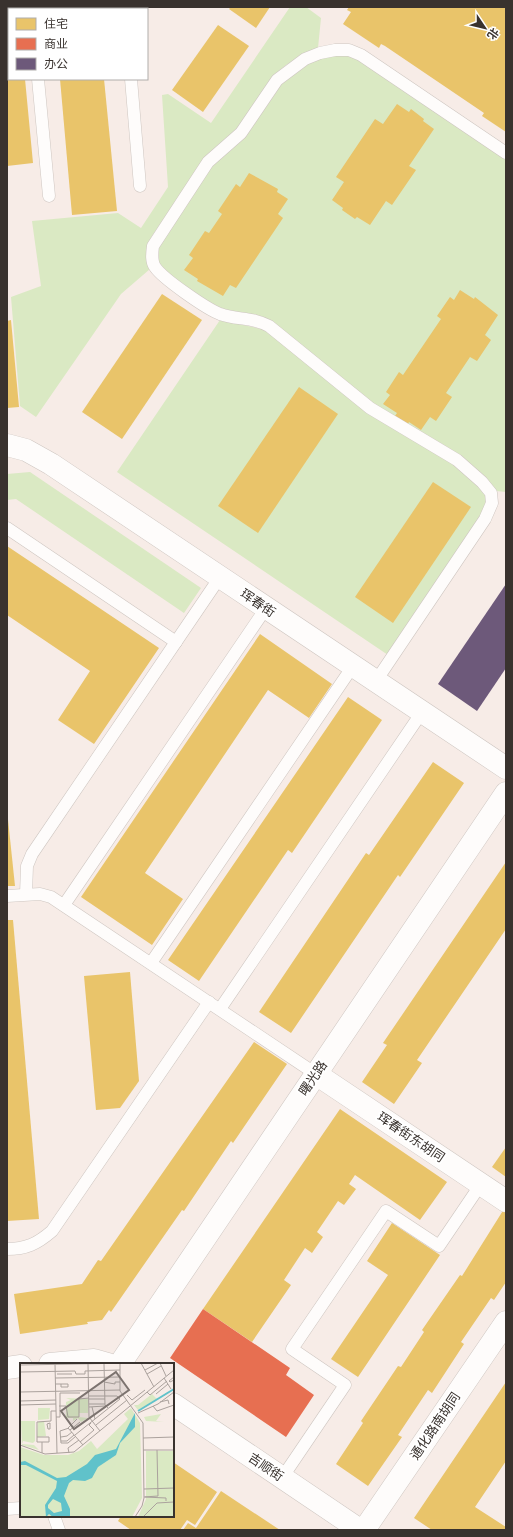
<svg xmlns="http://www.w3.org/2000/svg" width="513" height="1537" font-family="'Crimson Pro','Noto Sans SC',serif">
  <rect width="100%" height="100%" fill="#f7ece7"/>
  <g fill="#dae9c3">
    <path d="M290,7H306L321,18L318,48L286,65L273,76L238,130L204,159L152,236L148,245L150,269L121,294L36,417L20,406L11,297L41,286L32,221L118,213L141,228L168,187L162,95L168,94L211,123Z"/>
    <path d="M335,55H348L359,60L506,159V492L496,491L373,404L272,321C256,313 240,314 224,310C212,307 164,273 159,263C156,258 157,253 158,248L212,166L281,83L308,64L322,58Z"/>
    <path d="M220,320L266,330L367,413L454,464L478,485L486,495L487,502L481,517L388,655L117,472Z"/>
    <path d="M30,472L201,588L184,613L16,499L7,500V474Z"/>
  </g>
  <g fill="#e9c46a">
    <path d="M53,7H98V9H54Z"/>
    <path d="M231,7H270L256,28L229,9Z"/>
    <path d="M349,7H506V132L482,116L484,113L385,46L381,44L379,48L343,24L351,12L347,10Z"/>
    <path d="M7,13H9V79H25L33,163L7,166Z"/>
    <path d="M218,25L249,46L203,112L172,90Z"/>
    <path d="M60,79H104L117,211L72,215Z"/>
    <path d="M397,104L409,112L411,109L424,119L423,121L434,129L409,166L416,170L392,205L386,201L370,225L357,217L355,219L342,210L343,208L332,200L344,182L336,177L375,119L383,124Z"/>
    <path d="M249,173L278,189L277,192L288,199L278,214L283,218L236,288L230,285L223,296L197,281L198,279L184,270L193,258L189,255L205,231L209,233L222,214L218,211L236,184L240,187Z"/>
    <path d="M460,290L474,299L475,297L498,315L485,335L491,340L477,361L470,357L446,393L452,397L436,421L430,417L421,430L409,422L408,424L395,416L397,413L383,404L390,395L386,392L399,372L403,375L441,319L437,316L450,297L454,300Z"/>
    <path d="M162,294L202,320L122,439L82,412Z"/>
    <path d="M11,320L19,407L7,408V321Z"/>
    <path d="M299,387L338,414L258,533L218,506Z"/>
    <path d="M433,482L471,507L393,623L355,597Z"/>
    <path d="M7,546L159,648L94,744L58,720L90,671L7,615Z"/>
    <path d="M260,634L332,684L309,718L268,690L145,873L183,899L152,945L81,897Z"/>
    <path d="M348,697L382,720L292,853L288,850L199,981L168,960Z"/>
    <path d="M433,762L464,783L400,877L398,875L291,1033L259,1012L366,853L369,855Z"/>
    <path d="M7,810L15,886H7Z"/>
    <path d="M506,862V929L417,1060L422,1063L394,1104L362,1082L387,1045L383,1043Z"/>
    <path d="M7,920H13L39,1219L7,1221Z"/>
    <path d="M130,972L139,1081L120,1108L96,1110L84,976Z"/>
    <path d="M254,1042L287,1064L233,1143L231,1141L184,1211L182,1210L111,1312L109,1310L102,1320L87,1322L88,1324L20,1334L14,1294L82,1284L98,1260L101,1261Z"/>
    <path d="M340,1109L447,1182L420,1220L355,1175L349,1184L356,1189L344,1205L338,1201L317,1232L323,1237L312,1253L305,1248L284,1280L291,1285L252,1342L203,1309Z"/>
    <path d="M506,1147V1177L492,1167Z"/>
    <path d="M504,1209L506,1211V1282L494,1300L491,1298L461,1342L464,1344L432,1393L428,1390L398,1435L402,1437L368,1486L336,1464L363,1423L361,1421L398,1366L401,1367L424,1332L422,1330L460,1275L462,1276Z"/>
    <path d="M392,1223L440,1255L358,1377L331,1359L388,1275L367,1261Z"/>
    <path d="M506,1382V1461L475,1507L506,1527V1530H432L414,1518Z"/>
    <path d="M173,1462L217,1492L195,1525L187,1520L180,1530H131L118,1521L121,1516H173Z"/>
    <path d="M221,1491L280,1530H183L188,1523L196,1528Z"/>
  </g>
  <path fill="#e76f51" d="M203,1309L290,1368L286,1375L314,1395L286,1437L170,1358Z"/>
  <path fill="#6d597a" d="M506,584V668L477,711L438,684Z"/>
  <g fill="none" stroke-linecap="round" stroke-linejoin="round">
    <defs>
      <g id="service">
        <path d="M32,7V9"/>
        <path d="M124,7V9"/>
        <path d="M38,79L49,196"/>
        <path d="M131,79L140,186"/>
        <path d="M7,528L176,642"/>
        <path d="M376,681L485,519L492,503L491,493L482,482L457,460L370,408L269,326C253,317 237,320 220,314C207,309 163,279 155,267C151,261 152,254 153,246L208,162L241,133L277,80L305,59L320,53L335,50H349L361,55L506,153"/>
        <path d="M26,894L27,866L32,854L220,577"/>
        <path d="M7,896L40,894L51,897L316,1074"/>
        <path d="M64,905L266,608"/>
        <path d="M151,963L353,666"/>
        <path d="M220,1009L422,712"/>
        <path d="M7,1249C26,1249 37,1244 52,1231L209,1002"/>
        <path d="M282,1478L345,1385L292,1349L386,1211L439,1246L481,1184"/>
        <path d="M7,1509L21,1508"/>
        <path d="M54,1516L59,1530"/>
      </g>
      <g id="minor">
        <path d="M316,1074L506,1201"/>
        <path d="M364,1530L506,1322"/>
      </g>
      <g id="tertiary">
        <path d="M7,445L26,450L51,464L506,768"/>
        <path d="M120,1364L506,793"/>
      </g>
      <g id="secondary">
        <path d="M50,1364L94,1360L108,1364"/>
        <path d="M7,1368L21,1366"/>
        <path d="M173,1404L360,1530"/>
      </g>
    </defs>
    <use href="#service" stroke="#cec6c1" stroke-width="13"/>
    <use href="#minor" stroke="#cec6c1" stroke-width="23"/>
    <use href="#tertiary" stroke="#cec6c1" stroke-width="23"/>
    <use href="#secondary" stroke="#cec6c1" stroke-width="23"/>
    <use href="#service" stroke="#fefcfb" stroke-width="12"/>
    <use href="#minor" stroke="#fefcfb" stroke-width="22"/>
    <use href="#tertiary" stroke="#fefcfb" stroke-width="22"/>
    <use href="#secondary" stroke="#fefcfb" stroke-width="22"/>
  </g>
  <g text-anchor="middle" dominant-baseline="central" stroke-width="4" stroke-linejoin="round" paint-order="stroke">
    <g font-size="13" fill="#39322e" stroke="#fff">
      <text transform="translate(258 603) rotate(34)">珲春街</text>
      <text transform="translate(313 1078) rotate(-56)">曙光路</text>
      <text transform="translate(411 1137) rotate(34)">珲春街东胡同</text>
      <text transform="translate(435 1426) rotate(-56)">通化路南胡同</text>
      <text transform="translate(266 1467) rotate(34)">吉顺街</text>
    </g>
  </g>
  <g transform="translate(20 1363)">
    <rect width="154" height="154" fill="#f7ece7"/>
    <path d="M132,31L137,36L118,47L114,42H118ZM46,35L68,36V50H59V54L68,55L61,59L58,55L53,58V55H46V39L51,37ZM18,45H30L29,56L18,57ZM111,45L120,60L122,135L112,154H0V84L24,92H48L59,88L71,78L77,86L108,56L104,51ZM141,51L136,58L144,59L126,58L124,54ZM1,58H15V78L13,80L3,78L2,81L14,82L19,87L2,82ZM24,58L26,73L17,74L18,59ZM126,88H154V154H118L126,136Z" fill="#dae9c3"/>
    <path d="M115,50V64L100,80L96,92L78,104L72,115L65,118L53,117L49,120L44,133L50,146V154H33L29,151L26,154L25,142L36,125L37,118L6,102H0V99L5,98L37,115L46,114L67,101L75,92L96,86ZM33,136L41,140L42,148L34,150L28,145V142Z" fill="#60c2ca" fill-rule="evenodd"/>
    <path fill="none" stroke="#60c2ca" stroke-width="2" d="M118,48L154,26"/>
    <path fill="none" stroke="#aba29d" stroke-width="1" d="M100,0V28L123,60L124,135L122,143L115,154M121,0L134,24M140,0L146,13M35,1L37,90M68,1L69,54L80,68M84,1L85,42L88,45M0,2L111,0M125,7L138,0M0,9L55,8L56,11H65V8L100,7M37,11H52M127,11L141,3M154,14L149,18L150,19L154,17M35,15L100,14M144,15L151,26M84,19L95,21V19H100M35,21H48M41,21V24H48V21M0,29L100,27M127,29L130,32L147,18M136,31L148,21M107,32L112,37L125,27M69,33H85M69,36H85M0,38L36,37M140,39L148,37L149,41M69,41H85M0,42L36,41M39,43H46L48,54H59V36L69,35M133,43L137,48L154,42M69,44L85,43M72,44L75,56M0,46V83M118,50L138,41L154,29M36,54H40V30H60M57,56L48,65L63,82M30,60V66H28L27,61ZM76,62L107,37M49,65L40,68L41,80H48L56,73M50,67L60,59M55,72L100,36L97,33H85M17,74H29V79H22M41,74L47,73L52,69M123,75L154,74M41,78H47L54,72M60,79L74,67L69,62L71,60M0,82L25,91L54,89L154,7M123,87H154M22,90V79H17V59L31,58V48H36M49,90L48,85L59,77M124,126L154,125M124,134L138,133L137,87M125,134L146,135V138M123,154L137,140L154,139"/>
    <path fill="#7c736f" fill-opacity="0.15" stroke="#7c736f" stroke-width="2" d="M96,9L109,27L54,66L41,48Z"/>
    <rect width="154" height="154" fill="none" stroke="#39322e" stroke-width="2"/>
  </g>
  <rect width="513" height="1537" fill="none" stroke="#39322e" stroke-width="16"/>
  <rect x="8" y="8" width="140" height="72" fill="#ffffff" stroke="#b0adab"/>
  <rect x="16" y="18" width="20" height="12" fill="#e9c46a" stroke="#b0adab"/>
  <text x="44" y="28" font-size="12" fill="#39322e">住宅</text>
  <rect x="16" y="38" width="20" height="12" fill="#e76f51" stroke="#b0adab"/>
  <text x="44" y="48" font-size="12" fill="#39322e">商业</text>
  <rect x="16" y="58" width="20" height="12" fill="#6d597a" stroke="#b0adab"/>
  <text x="44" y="68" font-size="12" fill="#39322e">办公</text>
  <g transform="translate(485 28) rotate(125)" stroke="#ffffff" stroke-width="3" paint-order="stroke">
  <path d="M0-3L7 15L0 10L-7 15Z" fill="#39322e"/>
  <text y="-6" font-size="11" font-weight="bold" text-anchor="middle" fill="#39322e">北</text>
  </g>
</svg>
